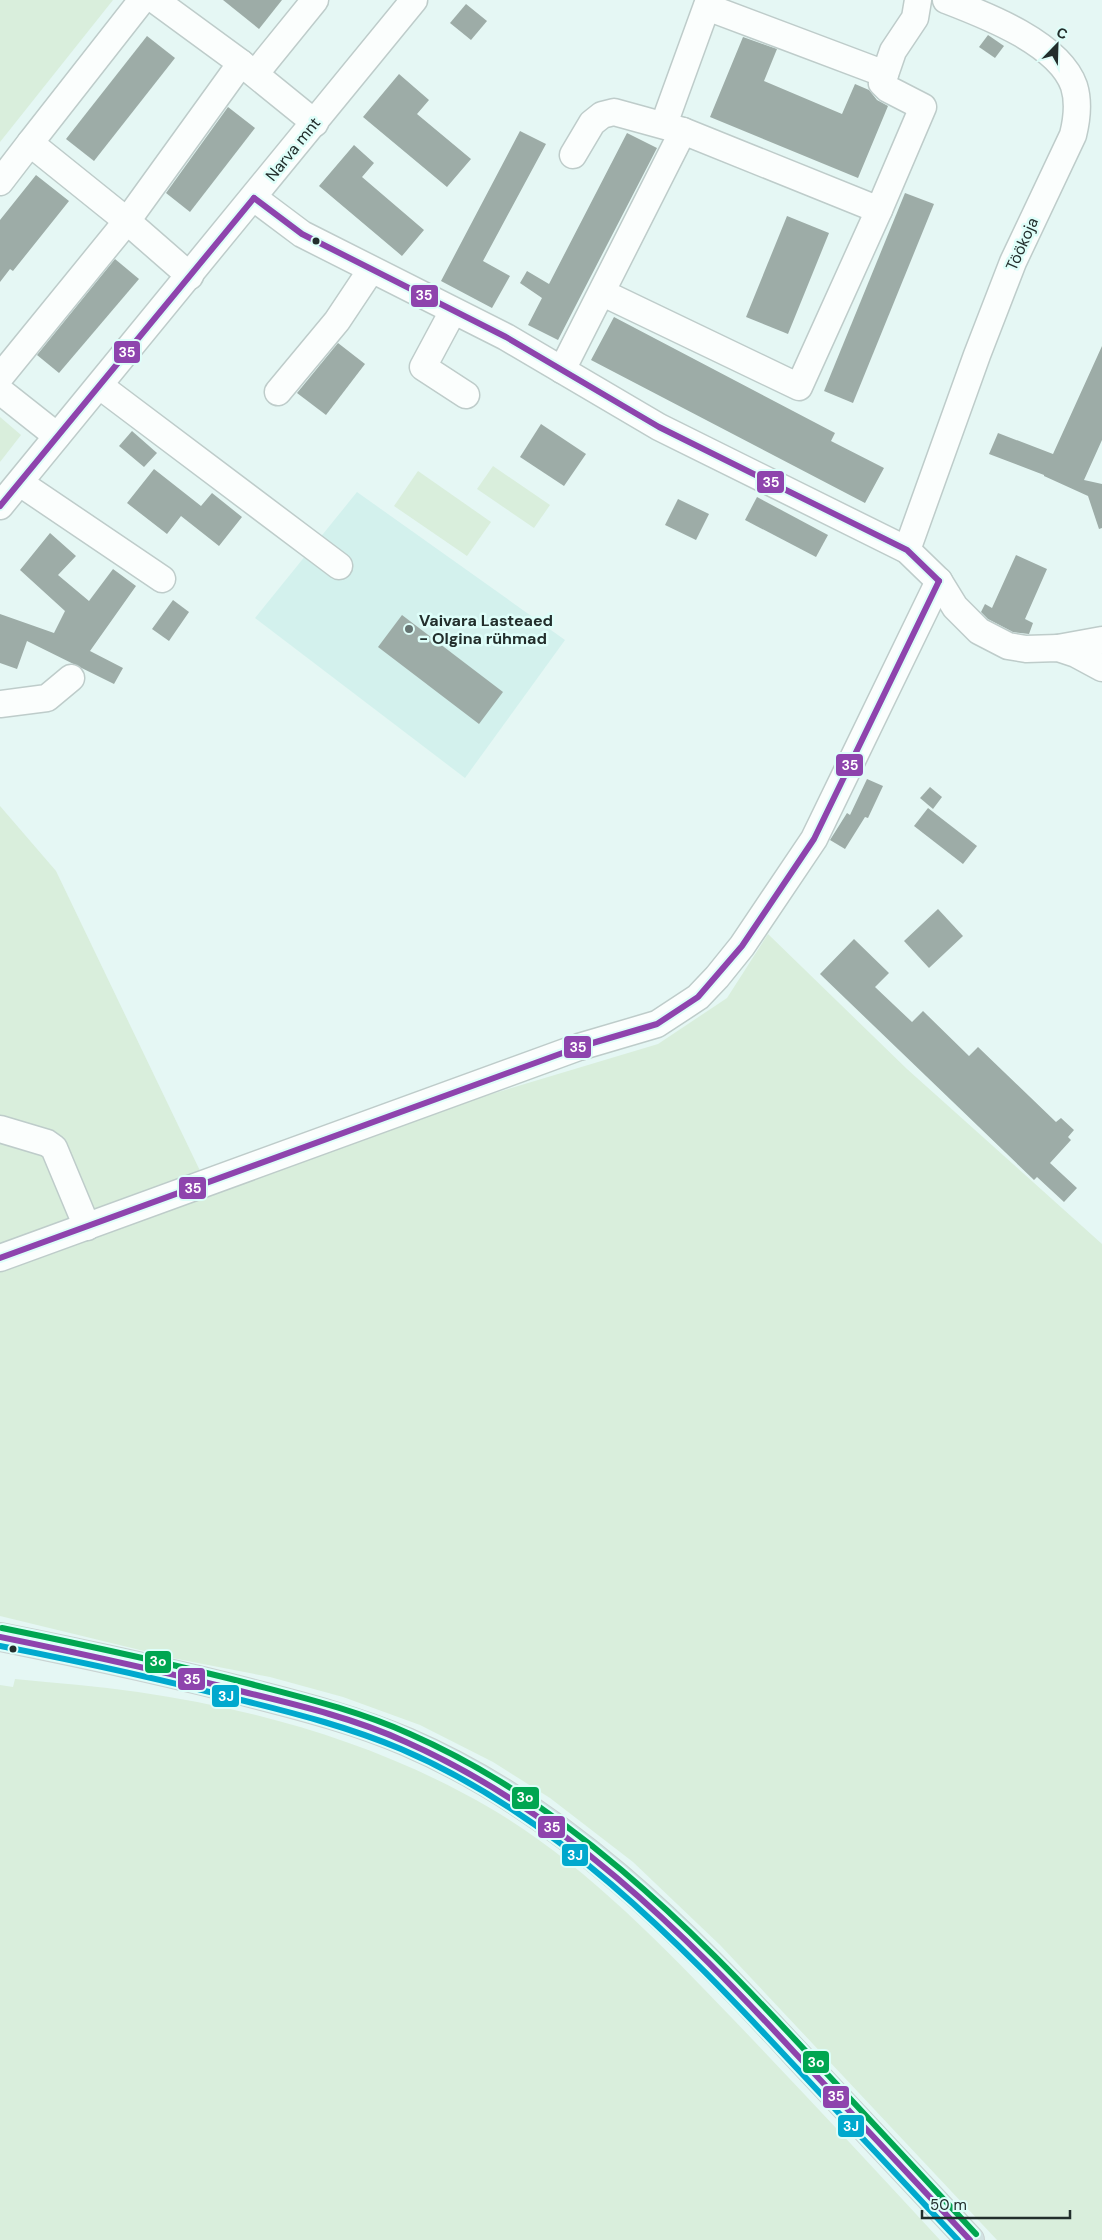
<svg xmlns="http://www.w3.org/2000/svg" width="1102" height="2240" font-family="'DM Sans',sans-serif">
  <rect width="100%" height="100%" fill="#e5f7f4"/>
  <path fill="#d3f1ed" d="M357,492L565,640L465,778L255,618Z"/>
  <g fill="#d9eedc">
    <path d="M0,0H113L0,142Z"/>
    <path d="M0,417L21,435L0,462Z"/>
    <path d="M493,466L550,505L534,528L477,489Z"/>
    <path d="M418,471L491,522L467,556L394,506Z"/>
    <path d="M0,806L56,871L203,1177L0,1250Z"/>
    <path d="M768,934L907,1069L1102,1244V2240H997L720,1945L633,1862L550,1798L493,1762L420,1725L343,1697L270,1677L177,1659L0,1616V1271L445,1108L658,1044L727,998Z"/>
    <path d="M15,1679C56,1683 97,1686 138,1692C261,1710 382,1745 490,1808C582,1862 658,1941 732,2018C802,2091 871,2165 940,2240H0V1685L13,1687Z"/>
  </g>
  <g fill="#9daca7">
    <path d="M223,0H282L259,29Z"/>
    <path d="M466,4L487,21L471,40L450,23Z"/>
    <path d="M988,35L1004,46L995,58L979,47Z"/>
    <path d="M147,36L175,58L94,161L66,139Z"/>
    <path d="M743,37L777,49L764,81L842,114L855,84L869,90L877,100L888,106L858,178L710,117Z"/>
    <path d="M399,74L429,100L417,114L471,159L447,187L363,117Z"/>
    <path d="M228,107L255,128L190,212L166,193Z"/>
    <path d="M520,131L546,144L483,261L510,276L492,308L441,281Z"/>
    <path d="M627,133L657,148L558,340L528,325L542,298L520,283L527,271L549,284Z"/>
    <path d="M354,145L374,163L362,177L424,230L402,256L319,186Z"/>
    <path d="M36,175L69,201L13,271L10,269L0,282V220Z"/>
    <path d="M905,193L934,204L853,403L824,391Z"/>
    <path d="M787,216L829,233L788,334L746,317Z"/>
    <path d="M115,259L139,279L59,373L37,355Z"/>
    <path d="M614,317L835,433L831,441L884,468L865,503L591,360Z"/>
    <path d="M338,343L365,364L326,415L297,393Z"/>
    <path d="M1102,346V440L1084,480L1102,484V528L1099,529L1088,496L1044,476V475L989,454L998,433L1053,454Z"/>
    <path d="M541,424L586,454L564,486L520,457Z"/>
    <path d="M132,431L157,453L144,467L119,446Z"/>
    <path d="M154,469L201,506L212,493L242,517L219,546L181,516L167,534L127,503Z"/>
    <path d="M757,497L828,535L816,557L745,520Z"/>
    <path d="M678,499L709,514L696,540L665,525Z"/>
    <path d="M50,533L76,556L58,575L89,601L113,569L136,586L90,651L123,668L114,684L27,641L17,669L0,663V614L54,633L65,611L20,570Z"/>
    <path d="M1016,555L1047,569L1025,619L1033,623L1029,634L1013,632L988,619L981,612L985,604L992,608Z"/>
    <path d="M173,600L189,612L169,641L152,629Z"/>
    <path d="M402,615L503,692L479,724L378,647Z"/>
    <path d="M867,779L883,786L868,818L865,817L845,849L830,840L847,813L850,815Z"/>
    <path d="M930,787L942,797L933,809L920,798Z"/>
    <path d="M928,808L977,846L963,864L914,826Z"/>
    <path d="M938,909L963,936L929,968L904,941Z"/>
    <path d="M854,939L889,973L875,987L912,1022L923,1011L969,1056L978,1047L1056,1122L1061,1118L1074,1130L1068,1137L1071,1140L1050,1163L1077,1188L1064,1202L1037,1177L1034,1180L820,974Z"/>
  </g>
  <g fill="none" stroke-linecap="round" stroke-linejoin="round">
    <defs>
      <g id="minor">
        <path d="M142,0L30,143L127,221L190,276"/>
        <path d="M155,0L241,63L315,123"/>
        <path d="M707,7L885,74"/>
        <path d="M255,74L315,0"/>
        <path d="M664,124L709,0"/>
        <path d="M573,155L592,123L602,115L614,112L683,131L879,210"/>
        <path d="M0,182L30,143"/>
        <path d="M254,198L302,234L506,337L659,427L907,550L939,581L955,607L979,631L1008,646L1026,649L1058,648L1076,654L1102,668"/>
        <path d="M603,293L799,387L879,210L923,107L888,89L882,83L893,51L915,18L918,0"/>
        <path d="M453,311L423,367L466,395"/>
        <path d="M562,370L683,131"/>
        <path d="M0,377L127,221L241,63"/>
        <path d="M100,386L339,566"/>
        <path d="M0,391L57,436"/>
        <path d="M278,392L337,321L371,270"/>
        <path d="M20,483L162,579"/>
        <path d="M0,506L414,0"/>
        <path d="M907,550L977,355L1013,262L1073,135C1077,119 1079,102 1074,86C1059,43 985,15 946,0"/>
        <path d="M1058,648L1102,640"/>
        <path d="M0,704L47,698L71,678"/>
        <path d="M0,1129L47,1143L54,1148L87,1227"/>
        <path d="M0,1258L579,1047L657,1024L698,997L717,977L742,946L814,839L939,581"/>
      </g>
      <path id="highway" d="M0,1637C85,1654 170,1672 254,1694C305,1707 358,1721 407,1742C563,1809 683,1931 796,2054C854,2116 912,2178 970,2240"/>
    </defs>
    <use href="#minor" stroke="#beccca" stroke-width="29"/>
    <use href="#highway" stroke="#c9d2d1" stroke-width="30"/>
    <use href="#minor" stroke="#fbfefd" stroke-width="26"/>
    <use href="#highway" stroke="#d1e2e3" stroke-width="28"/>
    <defs>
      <g id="bus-1">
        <path d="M254,198L302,234L506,337L659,427L907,550L939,581"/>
        <path d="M0,506L254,198"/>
        <path d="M0,1258L579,1047L657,1024L698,997L742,946L814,839L939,581"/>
        <path d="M0,1637C83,1654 166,1672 248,1693C302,1706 356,1719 406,1742C562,1811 682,1931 796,2054C854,2116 912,2178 970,2240"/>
      </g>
      <path id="bus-2" d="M0,1646C82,1662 164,1680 245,1701C298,1714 351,1728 401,1749C557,1816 676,1939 790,2061C846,2121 902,2180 958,2240"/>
      <path id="bus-3" d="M2,1628C85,1645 169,1663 251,1684C305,1698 359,1711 410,1734C567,1803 687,1924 802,2047C860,2110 918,2172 976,2234"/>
    </defs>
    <use href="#bus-1" stroke="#defef9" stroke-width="10"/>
    <use href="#bus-2" stroke="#defef9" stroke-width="10"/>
    <use href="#bus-3" stroke="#defef9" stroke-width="10"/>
    <use href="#bus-1" stroke="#8e44ad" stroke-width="6"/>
    <use href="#bus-2" stroke="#00a9ce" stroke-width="6"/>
    <use href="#bus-3" stroke="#00a651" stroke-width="6"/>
  </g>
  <g fill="#222e2c" stroke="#defef9" stroke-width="2">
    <circle cx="316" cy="241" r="4.5"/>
    <circle cx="13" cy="1649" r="4.5"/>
  </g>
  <circle fill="#667472" stroke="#defef9" stroke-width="2" cx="409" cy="629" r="5"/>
  <g text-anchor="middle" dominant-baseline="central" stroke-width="5" stroke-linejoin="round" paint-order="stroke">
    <g font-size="16" fill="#222e2c" stroke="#defef9">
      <text transform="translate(293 149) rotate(-51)">Narva mnt</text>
      <text transform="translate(1022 244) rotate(-66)">Töökoja</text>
    </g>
    <g font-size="16" font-weight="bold" fill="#222e2c" stroke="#defef9" text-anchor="start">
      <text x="419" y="620">Vaivara Lasteaed<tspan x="419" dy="18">- Olgina rühmad</tspan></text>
    </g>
  </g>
  <g stroke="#defef9" stroke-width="2">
    <rect x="410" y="284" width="29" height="24" rx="5" fill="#8e44ad"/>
    <rect x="113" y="340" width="28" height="24" rx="5" fill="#8e44ad"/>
    <rect x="756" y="470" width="29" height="24" rx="5" fill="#8e44ad"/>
    <rect x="835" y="753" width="29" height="24" rx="5" fill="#8e44ad"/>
    <rect x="563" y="1035" width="29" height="24" rx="5" fill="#8e44ad"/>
    <rect x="178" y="1176" width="29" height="24" rx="5" fill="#8e44ad"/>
    <rect x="144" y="1650" width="28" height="24" rx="5" fill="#00a651"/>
    <rect x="177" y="1667" width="29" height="24" rx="5" fill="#8e44ad"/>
    <rect x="211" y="1684" width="29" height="24" rx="5" fill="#00a9ce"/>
    <rect x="511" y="1786" width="29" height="24" rx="5" fill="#00a651"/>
    <rect x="537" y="1815" width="29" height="24" rx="5" fill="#8e44ad"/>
    <rect x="561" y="1843" width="28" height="24" rx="5" fill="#00a9ce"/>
    <rect x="802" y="2050" width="28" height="24" rx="5" fill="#00a651"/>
    <rect x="822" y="2085" width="28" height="24" rx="5" fill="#8e44ad"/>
    <rect x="837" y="2114" width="28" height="24" rx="5" fill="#00a9ce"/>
  </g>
  <g font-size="14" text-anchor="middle" font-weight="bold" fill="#fff">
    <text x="424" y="300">35</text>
    <text x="127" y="357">35</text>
    <text x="771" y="487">35</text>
    <text x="850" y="770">35</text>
    <text x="578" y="1052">35</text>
    <text x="193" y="1193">35</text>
    <text x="158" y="1666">3o</text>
    <text x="192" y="1684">35</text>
    <text x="226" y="1701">3J</text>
    <text x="525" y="1802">3o</text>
    <text x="552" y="1832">35</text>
    <text x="575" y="1860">3J</text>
    <text x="816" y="2067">3o</text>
    <text x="836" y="2101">35</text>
    <text x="851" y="2131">3J</text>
  </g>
  <g transform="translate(1057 45) rotate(23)" stroke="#defef9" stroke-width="4" paint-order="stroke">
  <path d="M0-4L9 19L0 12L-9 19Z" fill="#222e2c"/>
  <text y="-8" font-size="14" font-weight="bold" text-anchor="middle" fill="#222e2c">С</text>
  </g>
  <path d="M922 2210v8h148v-8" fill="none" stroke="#222e2c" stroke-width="2.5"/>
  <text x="930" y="2210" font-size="15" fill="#222e2c" stroke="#defef9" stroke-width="4" paint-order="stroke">50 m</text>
</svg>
